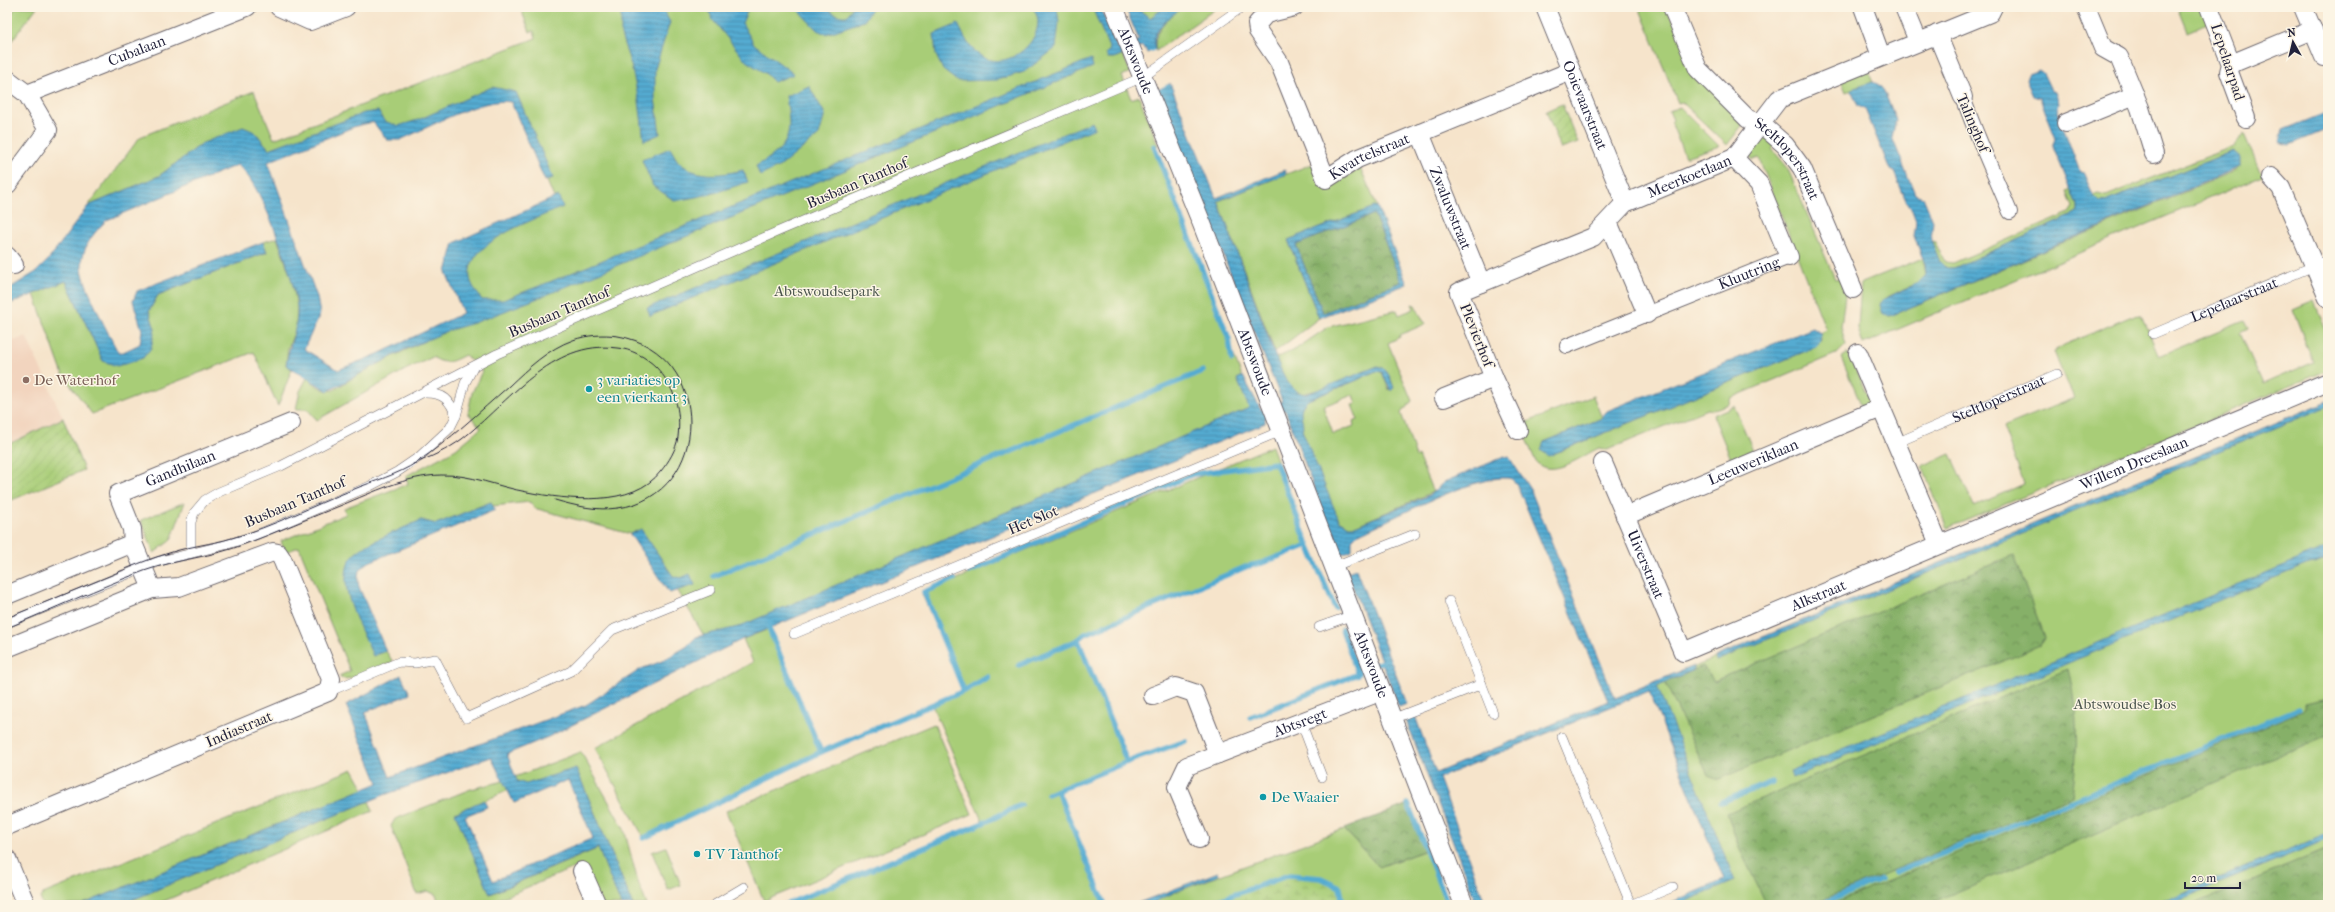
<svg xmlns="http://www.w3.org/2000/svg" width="2335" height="912" font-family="'IM FELL French Canon',serif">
  <defs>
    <pattern id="forest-crowns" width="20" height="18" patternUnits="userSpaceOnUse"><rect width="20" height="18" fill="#86b068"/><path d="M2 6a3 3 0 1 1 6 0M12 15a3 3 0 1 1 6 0" fill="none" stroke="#6d8f57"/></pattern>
    <pattern id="wetland-marsh" width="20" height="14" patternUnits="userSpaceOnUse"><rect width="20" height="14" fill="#a8cd77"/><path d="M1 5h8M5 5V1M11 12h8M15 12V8" fill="none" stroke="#90b068"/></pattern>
    <pattern id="garden-furrows" width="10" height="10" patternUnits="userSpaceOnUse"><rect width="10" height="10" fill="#a8cd77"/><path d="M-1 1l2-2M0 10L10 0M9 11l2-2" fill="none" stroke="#90b068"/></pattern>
    <pattern id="water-rules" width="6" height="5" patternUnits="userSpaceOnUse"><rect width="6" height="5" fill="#55abd1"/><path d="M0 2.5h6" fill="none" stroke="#468bab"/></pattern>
  </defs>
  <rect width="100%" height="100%" fill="#fcf5e5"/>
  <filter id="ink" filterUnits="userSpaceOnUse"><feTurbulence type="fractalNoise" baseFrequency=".025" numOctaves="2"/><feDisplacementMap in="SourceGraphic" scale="8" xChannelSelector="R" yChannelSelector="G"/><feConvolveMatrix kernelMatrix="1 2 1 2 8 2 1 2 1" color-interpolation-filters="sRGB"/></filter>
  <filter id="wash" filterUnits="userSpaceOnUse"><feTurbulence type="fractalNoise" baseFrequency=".012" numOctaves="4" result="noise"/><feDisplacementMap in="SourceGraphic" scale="16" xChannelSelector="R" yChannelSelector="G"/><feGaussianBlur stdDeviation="0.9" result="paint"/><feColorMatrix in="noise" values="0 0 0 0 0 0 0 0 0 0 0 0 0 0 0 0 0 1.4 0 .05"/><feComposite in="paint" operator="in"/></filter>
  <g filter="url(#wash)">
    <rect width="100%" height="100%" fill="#f6e4cb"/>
    <path fill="#f2d4be" d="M7,325L14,341L26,336L63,418L7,445Z"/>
    <g fill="#a8cd77" stroke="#657859" fill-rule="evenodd">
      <path d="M16,7H37L7,47V21Z"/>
      <path d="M520,7H1094L1114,58L1123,54L1130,72L1122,76L1131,99L1139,96L1158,145L1154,147L1258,419L708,643L674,584L635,532L630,534L534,508L530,502L493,506L491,502L436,524L421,520L348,566L373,656L386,651L393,662L351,678L345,679L339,676L350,671L299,547L285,552L281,541L346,514L344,508L408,484L406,476L456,449L481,428L468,413L472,393L482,371L465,355C453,361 445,366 433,357L407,369L317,420L307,409H296L300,391L307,378C315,384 323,393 334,390C378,360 429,342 474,313L461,251L557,205L512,97L497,94L397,133L372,112L269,149L255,132L203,143L159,176L88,206L140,137L254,91L274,139L536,38L534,31L530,32Z"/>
      <path d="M1135,7H1165L1150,18Z"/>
      <path d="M1182,7H1218L1156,51C1152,29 1167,20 1182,7Z"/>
      <path d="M1639,7H1664L1744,123L1727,145L1682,102L1678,103Z"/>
      <path d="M2177,7H2202L2208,23L2187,32Z"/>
      <path d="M1868,69L1873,82L1846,92L1841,80Z"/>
      <path d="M1680,107L1719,146L1685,157L1671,122L1673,120L1669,111Z"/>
      <path d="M1758,133L1778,143L1772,149L1787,167L1835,279L1842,278L1846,288L1841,327L1846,345L1838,353L1731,398L1729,404L1712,410L1707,409L1607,450L1599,448C1583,455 1552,480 1536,462L1520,425L1593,396L1602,418L1544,442L1548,456L1816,347L1821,340L1820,333L1826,330L1759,158L1752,160L1748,151Z"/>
      <path d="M2244,134L2262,176L1863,344L1858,328L1861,283L1923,258L1926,275L1918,283L1885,298L1883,314L1890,316L2237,170L2233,151L2107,201L2100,202L2093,195L2098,194L2106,196L2234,146Z"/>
      <path d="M1312,164L1322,188L1352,174L1360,167L1377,206L1288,240L1319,318L1275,352L1218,201Z"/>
      <path d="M2071,189L2077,205V211L2071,216L1954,268H1946L1940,262L1931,241L1935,242L1945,262L1953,263L2069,213L2073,207L2067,191Z"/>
      <path d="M277,238L292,280L297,307L296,328L288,348L286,365L292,369L278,406L254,352L92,414L63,375L34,294L66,281L103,361L143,358L155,329L149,311L158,295L267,252L263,242Z"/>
      <path d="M2314,301L2328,334V370L1948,528L1922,466L1950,454L1974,506L2024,484L2003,427L2074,398L2054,352L2064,345L2132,316L2141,315L2159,356L2244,321L2248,329L2240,333L2263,384L2313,362L2293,310Z"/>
      <path d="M1412,304L1415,305L1425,324L1400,335V337L1388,343L1412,401L1401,413L1416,457L1418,456L1433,492L1355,526H1349L1339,520C1327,495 1300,442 1300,416C1300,409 1303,404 1308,400L1355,381L1376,371L1382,372L1389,390L1391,379L1378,366L1322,389L1301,394C1287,388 1281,370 1276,358L1296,349L1328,327L1397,310L1399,315L1414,309ZM1353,395L1356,404L1352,405L1358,420L1353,422L1354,426L1333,434L1323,406Z"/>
      <path d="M1848,353L1869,400L1868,406L1863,409L1841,358Z"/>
      <path d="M2328,402V905H1667L1731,878L1651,685Z"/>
      <path d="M1734,406L1753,450L1731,459L1713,415Z"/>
      <path d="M1272,446L1308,545L1262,563L1248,566L1085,634L1078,640L1127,762L1057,790L1105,905H785L983,823L932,705L964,691L922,594Z"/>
      <path d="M185,502L171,540L154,553L141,520Z"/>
      <path d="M769,629L821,752L644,838L595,748L753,662L743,639Z"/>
      <path d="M934,724L972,814L764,901L726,811Z"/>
      <path d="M581,752L624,829L638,882L647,905H633L576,768L526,785L517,781L515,777Z"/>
      <path d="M353,769L364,789L81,905H43L40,898L43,894Z"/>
      <path d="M504,781L509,790L456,813L490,894L599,848L621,905H602L579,866L484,905H440L436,895L428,891L417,894L391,826L395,819L471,789Z"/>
      <path d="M369,801L373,811L155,905H120Z"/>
      <path d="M1344,829L1379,867L1426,850L1448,905H1343L1340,887L1289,875L1205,905H1148L1175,892Z"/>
      <path d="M666,847L681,885L668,890L652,852Z"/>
    </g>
    <g fill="url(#forest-crowns)" stroke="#546952">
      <path d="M1374,214L1401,282L1323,313L1296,245Z"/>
      <path d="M2014,555L2044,637L2040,646L1719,779L1708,775L1665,682L1703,666L1714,681Z"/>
      <path d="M2068,669C2079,712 2078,753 2072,796L1810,905H1767L1739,848L1727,813Z"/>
      <path d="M2328,699V735L1926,905H1830L2304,710V704Z"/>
      <path d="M1408,804L1426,850L1379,867L1344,829Z"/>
      <path d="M2328,849V905H2192Z"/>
    </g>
    <path fill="url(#wetland-marsh)" stroke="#657859" d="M1289,875L1321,878L1340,887L1343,905H1205Z"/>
    <g fill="url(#garden-furrows)" stroke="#657859">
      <path d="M1562,104L1578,143L1561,149L1546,111Z"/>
      <path d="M63,418L84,470L7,502V445Z"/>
    </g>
    <g fill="url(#water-rules)" stroke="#3c6686" fill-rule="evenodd">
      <path d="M661,7L670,22L655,69V98L660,134L644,141L639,101L631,65L621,35V8Z"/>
      <path d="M708,7H749L742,23L754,44L794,74L774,82L765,73L746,61L712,19Z"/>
      <path d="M795,7H827C833,13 838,17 847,16L853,7H873L864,21L826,34L817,30Z"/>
      <path d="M1033,7L1057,8L1059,22L1056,48L1024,72L997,80L957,81L943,70L936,55L934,34L958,24C964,36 969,49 981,56C1004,71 1038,47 1038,21C1038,17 1035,11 1033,7Z"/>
      <path d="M1092,7H1100L1118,49L1139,40L1125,7H1135L1150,18L1165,7H1182C1175,14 1165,20 1159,28C1147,43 1161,70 1167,85L1170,83L1216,198L1285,170L1286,174L1218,201L1276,358C1282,371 1289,394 1307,394L1378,366C1388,368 1391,380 1394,388L1391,391L1382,372L1376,371L1355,381L1308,400C1294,411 1306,420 1302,430L1339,520L1349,526H1355L1430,495L1444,482L1504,457H1509L1531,491L1615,698L1693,666L1694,670L1657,686L1735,881L1677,905H1665L1724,880L1649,691L1439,778L1486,905H1477L1406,720L1415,716L1436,773L1608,701L1517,485C1514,481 1512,478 1507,478C1475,475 1390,520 1357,535L1352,540V550L1339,555L1285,410L1265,418V423L743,639L548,737L507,754L517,781L526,784L576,768L633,905H621L598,848L490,894L455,813L484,800L487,807L465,816L493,881L593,838L568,780L514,803L491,757L384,795L120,905H81L378,783L346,705L401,675L410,694L365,712L390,777L586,705L641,669L660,662L686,647L696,637L738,627L1249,408L1237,379L1243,376L1261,410L1282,401L1157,90L1161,88L1146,50L1142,46L1114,58H1108L1106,53L1110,50Z"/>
      <path d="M1091,59L1093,67L546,295L474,323L450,330L404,350L328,391L286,365C289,345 299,326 297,306C294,276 261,180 237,165L107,220C94,232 81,248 82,268C83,285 110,337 119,354L140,344L142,330L133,301L137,291L263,242L267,252L158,295L149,311L155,329L151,348L143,358L117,366L103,361L66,281L7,305V290L36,272L49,259L88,206L159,176L203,143L243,127L255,132L269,149L364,113L378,111L384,121L398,126L418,120L492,87L516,92L553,178L545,181L511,102C483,96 428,128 400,140H387L373,122L356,126L268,162L317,297L320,314L304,349L338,370L378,354L463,313L446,272L454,243L558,196L563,207C537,219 464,242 470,278C471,285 478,294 482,300H503L547,283Z"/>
      <path d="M2039,70L2043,73L2051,90L2055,92L2059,103L2057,111L2080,172L2084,173L2093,195L2100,202L2107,201L2233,151L2240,157V167L1890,316L1883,314L1880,305L1882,300L1918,283L1926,275L1925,264L1914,236L1916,221L1910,205L1907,203L1894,172L1890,170L1865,109L1858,106L1851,89L1873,82L1879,85L1884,91L1896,120L1892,137L1915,194L1923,197L1933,221L1931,240L1940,262L1946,268H1954L2071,216L2077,211V205L2053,146L2056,139L2040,98L2033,96L2026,80L2028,74Z"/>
      <path d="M809,86L825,114L819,135L782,165L760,176L756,166C792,146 792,135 786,96Z"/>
      <path d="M2328,112V129L2290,145L2280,142L2283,130Z"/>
      <path d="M1092,122L1095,128L650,316L647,308Z"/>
      <path d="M670,148C673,152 676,160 680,163C698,179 722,175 743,170L748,182L711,194L675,201L653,186L642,160Z"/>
      <path d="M1377,206L1407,284L1319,318L1288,240ZM1374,214L1401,282L1323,313L1296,245Z"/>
      <path d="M1813,328L1820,333C1821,339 1821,342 1816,347L1548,456L1541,450L1544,442L1600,419L1607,411Z"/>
      <path d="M2328,401V406L1716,661L1715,657Z"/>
      <path d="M491,502L495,510L369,562C359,569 356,575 359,587L386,651L373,656C362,629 328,574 358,551C371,541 404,528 421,520L436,524Z"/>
      <path d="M641,529L673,576L681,578L690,574L695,585L669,593L630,534Z"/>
      <path d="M2328,547V559L2306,565L2198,609L1792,778L1790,771Z"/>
      <path d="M1356,569L1407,704L1399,707L1347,572Z"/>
      <path d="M2328,833V839L2167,905H2154Z"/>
      <path d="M1218,872L1219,875L1175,892L1148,905H1133Z"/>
    </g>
    <path fill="#f6e4cb" d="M1155,50L1170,83L1157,90L1159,87L1146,54Z"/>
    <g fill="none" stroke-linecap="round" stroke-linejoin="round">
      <g stroke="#55abd1" stroke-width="5.5">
        <path d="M1154,146L1229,339L1232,360"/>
        <path d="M1308,545L1335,608"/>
        <path d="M969,572L1193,474L1276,463L1308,545L1262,563L1248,566L1085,634L1078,640L1019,665"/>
        <path d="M714,576L1203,371"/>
        <path d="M954,579L924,592L964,691"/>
        <path d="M769,629L821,752L964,691L988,677"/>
        <path d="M1357,671L1382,662"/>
        <path d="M1250,717L1358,674L1342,629"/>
        <path d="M1127,762L1186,741"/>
        <path d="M1057,790L1105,905"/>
        <path d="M1048,794L1127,762L1078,640"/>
        <path d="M1721,802L1772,782"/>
        <path d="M1408,804L1448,905"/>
        <path d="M644,838L821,752"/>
        <path d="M1895,873L2298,709"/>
        <path d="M785,905L983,823L1021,805"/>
        <path d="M1205,905L1289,875L1321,878L1340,887L1343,905"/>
        <path d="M1819,905L1881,879"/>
      </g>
    </g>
  </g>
  <g filter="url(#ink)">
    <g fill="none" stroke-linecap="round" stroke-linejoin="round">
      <defs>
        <g id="service">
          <path id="s1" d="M2153,334L2328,260"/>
          <path d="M425,393C444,393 450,400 456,416"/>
          <path id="s2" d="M1896,443L2057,374"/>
          <path d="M191,553V522L194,513L205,500L219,492L281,466L497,354L779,231L1143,77L1242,7"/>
          <path d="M1335,566L1415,534"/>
          <path d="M1449,601L1493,713"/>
          <path d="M7,623L160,561L225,545L256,535L370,486L397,472L419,457L450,428L456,416L465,383L473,368"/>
          <path d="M1319,627L1353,615"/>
          <path d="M794,634L1281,431"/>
          <path d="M328,692L399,662L415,663L435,659L466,718L571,671L612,630L711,590"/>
          <path d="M1392,719L1482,684"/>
          <path d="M1301,722L1322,777"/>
          <path d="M1562,737L1631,905"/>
          <path d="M714,905L744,887"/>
          <path d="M1630,905L1673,887"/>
        </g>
        <g id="pedestrian">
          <path d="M1963,97C1976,136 1994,173 2010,212"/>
          <path id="s3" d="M1567,346L1789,257"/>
        </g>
        <g id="minor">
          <path d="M279,7L310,21L346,7"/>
          <path id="s4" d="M1114,7L1202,224L1464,905"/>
          <path id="s5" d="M1294,7L1266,14L1257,24L1258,31L1279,62L1326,179L1357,159L1571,71"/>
          <path id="s6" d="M1545,7L1625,203"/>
          <path id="s7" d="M1672,7L1698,69L1748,119L1761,124L1785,145L1802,168L1853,289"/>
          <path d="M1863,7L1881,56"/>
          <path d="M1904,7L1918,41"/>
          <path d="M2086,7L2103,48L2119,57L2140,108L2154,154"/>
          <path d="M2209,7L2231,64L2229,72L2246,118"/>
          <path d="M2303,7L2324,57"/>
          <path d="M1937,34L1963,97"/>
          <path d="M2231,64L2313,30"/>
          <path d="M7,79L27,94L48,130L7,185"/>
          <path id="s8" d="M27,94L247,7"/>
          <path d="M2066,123L2135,95"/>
          <path id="s9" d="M1420,133L1481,283"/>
          <path d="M1734,158L1759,184L1789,257"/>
          <path d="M2271,177L2281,188L2328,298"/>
          <path d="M1608,222L1647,314"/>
          <path d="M7,256L14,265"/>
          <path d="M1858,353L1939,544"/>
          <path d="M1494,378L1518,430"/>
          <path id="s10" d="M1444,398L1494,378L1459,292L1593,237L1625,203L1734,158L1779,99L1990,13L1993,7"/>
          <path id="s11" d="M1603,463L1683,652L2328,382"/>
          <path id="s12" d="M1625,516L1881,408"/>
          <path id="s13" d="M152,589L133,543L132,529L118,494L291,423"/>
          <path d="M7,595L133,543"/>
          <path d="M7,648L152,589L179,587L273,552L278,553L282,559L331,679L328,692L7,826"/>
          <path d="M1153,696L1176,687L1194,693L1218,754"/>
          <path id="s14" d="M1199,839L1177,787L1187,766L1382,691"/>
          <path d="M7,859L26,905"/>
          <path d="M582,871L597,905"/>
        </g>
      </defs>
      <use href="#service" stroke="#6c666d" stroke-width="10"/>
      <use href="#pedestrian" stroke="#6c666d" stroke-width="16"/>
      <use href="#minor" stroke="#6c666d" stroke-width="20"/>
      <use href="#service" stroke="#fff" stroke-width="9"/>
      <use href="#pedestrian" stroke="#fff" stroke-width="14"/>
      <use href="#minor" stroke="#fff" stroke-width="18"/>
      <g stroke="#22223b" stroke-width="1">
        <path d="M7,618C41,604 75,590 109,576C128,568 148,559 169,553C190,546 212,544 232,538C272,527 314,505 352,490C373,481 398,475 417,462C450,440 479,412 509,386C528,368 548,349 573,340C587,335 603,334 618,336C715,352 713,495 618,508C597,511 575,506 555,500"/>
        <path d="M7,628C53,609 98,588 144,571C177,559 213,557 245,544C277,532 309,518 342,505C373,492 406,476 441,475C471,474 498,487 527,492C568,500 633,508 661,471C669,461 676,450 678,437C681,410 675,387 656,367C646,357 631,349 617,348C552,339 508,403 462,439C447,450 431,457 413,464"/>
      </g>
    </g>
  </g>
  <circle fill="#8d6e63" stroke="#fcf5e5" stroke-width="1.5" cx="26" cy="380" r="4"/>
  <g fill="#0f9aa8" stroke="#fcf5e5" stroke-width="1.5">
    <circle cx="589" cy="389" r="4"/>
    <circle cx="1263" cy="797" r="4"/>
    <circle cx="697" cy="854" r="4"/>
  </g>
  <g text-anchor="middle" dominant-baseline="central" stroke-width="3" stroke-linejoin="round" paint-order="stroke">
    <g font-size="15" fill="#22223b" stroke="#fcf5e5">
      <text stroke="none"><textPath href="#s8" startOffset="118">Cubalaan</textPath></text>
      <text stroke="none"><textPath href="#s4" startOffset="58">Abtswoude</textPath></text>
      <text transform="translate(2228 62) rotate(72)">Lepelaarpad</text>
      <text stroke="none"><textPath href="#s6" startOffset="106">Ooievaarstraat</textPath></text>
      <text transform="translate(1973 123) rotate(67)">Talinghof</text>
      <text stroke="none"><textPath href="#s5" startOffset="262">Kwartelstraat</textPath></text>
      <text stroke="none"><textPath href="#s7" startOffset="196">Steltloperstraat</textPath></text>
      <text stroke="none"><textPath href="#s10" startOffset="408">Meerkoetlaan</textPath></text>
      <text transform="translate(857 183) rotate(-23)">Busbaan Tanthof</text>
      <text stroke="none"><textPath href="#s9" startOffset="81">Zwaluwstraat</textPath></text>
      <text stroke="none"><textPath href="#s3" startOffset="196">Kluutring</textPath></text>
      <text stroke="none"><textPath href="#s1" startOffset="88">Lepelaarstraat</textPath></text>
      <text transform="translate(559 312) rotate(-23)">Busbaan Tanthof</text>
      <text transform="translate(1477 335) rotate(68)">Plevierhof</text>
      <text stroke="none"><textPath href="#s4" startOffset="382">Abtswoude</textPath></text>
      <text stroke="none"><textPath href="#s2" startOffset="112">Steltloperstraat</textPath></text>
      <text stroke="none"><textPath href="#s12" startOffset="139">Leeuweriklaan</textPath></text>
      <text stroke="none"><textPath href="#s11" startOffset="694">Willem Dreeslaan</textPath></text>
      <text stroke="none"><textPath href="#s13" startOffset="169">Gandhilaan</textPath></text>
      <text transform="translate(295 502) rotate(-23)">Busbaan Tanthof</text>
      <text transform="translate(1033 520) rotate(-23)">Het Slot</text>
      <text stroke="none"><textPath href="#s11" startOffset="110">Uiverstraat</textPath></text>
      <text stroke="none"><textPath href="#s11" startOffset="352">Alkstraat</textPath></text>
      <text stroke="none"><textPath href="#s4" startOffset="706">Abtswoude</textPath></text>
      <text stroke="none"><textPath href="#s14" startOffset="201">Abtsregt</textPath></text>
      <text transform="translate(239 729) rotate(-23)">Indiastraat</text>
    </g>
    <g font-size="15" fill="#4a554d" stroke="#fcf5e5">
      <text x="827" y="291">Abtswoudsepark</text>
      <text x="2125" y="704">Abtswoudse Bos</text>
    </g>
    <g font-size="15" fill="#785e54" stroke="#fcf5e5" text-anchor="start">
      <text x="34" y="380">De Waterhof</text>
    </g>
    <g font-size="15" fill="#0d838f" stroke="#fcf5e5" text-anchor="start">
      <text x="597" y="380">3 variaties op<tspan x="597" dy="17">een vierkant 3</tspan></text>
      <text x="1271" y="797">De Waaier</text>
      <text x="705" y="854">TV Tanthof</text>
    </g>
  </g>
  <rect width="2335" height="912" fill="none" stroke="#fcf5e5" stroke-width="24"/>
  <g transform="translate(2293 42) rotate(352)" stroke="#fcf5e5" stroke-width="3" paint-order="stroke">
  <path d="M0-3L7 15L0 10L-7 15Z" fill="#22223b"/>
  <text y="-6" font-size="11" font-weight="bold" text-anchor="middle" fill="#22223b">N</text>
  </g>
  <path d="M2185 882v6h55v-6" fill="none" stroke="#22223b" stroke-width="2"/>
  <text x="2191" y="882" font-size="12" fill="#22223b" stroke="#fcf5e5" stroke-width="3" paint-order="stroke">20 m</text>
</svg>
